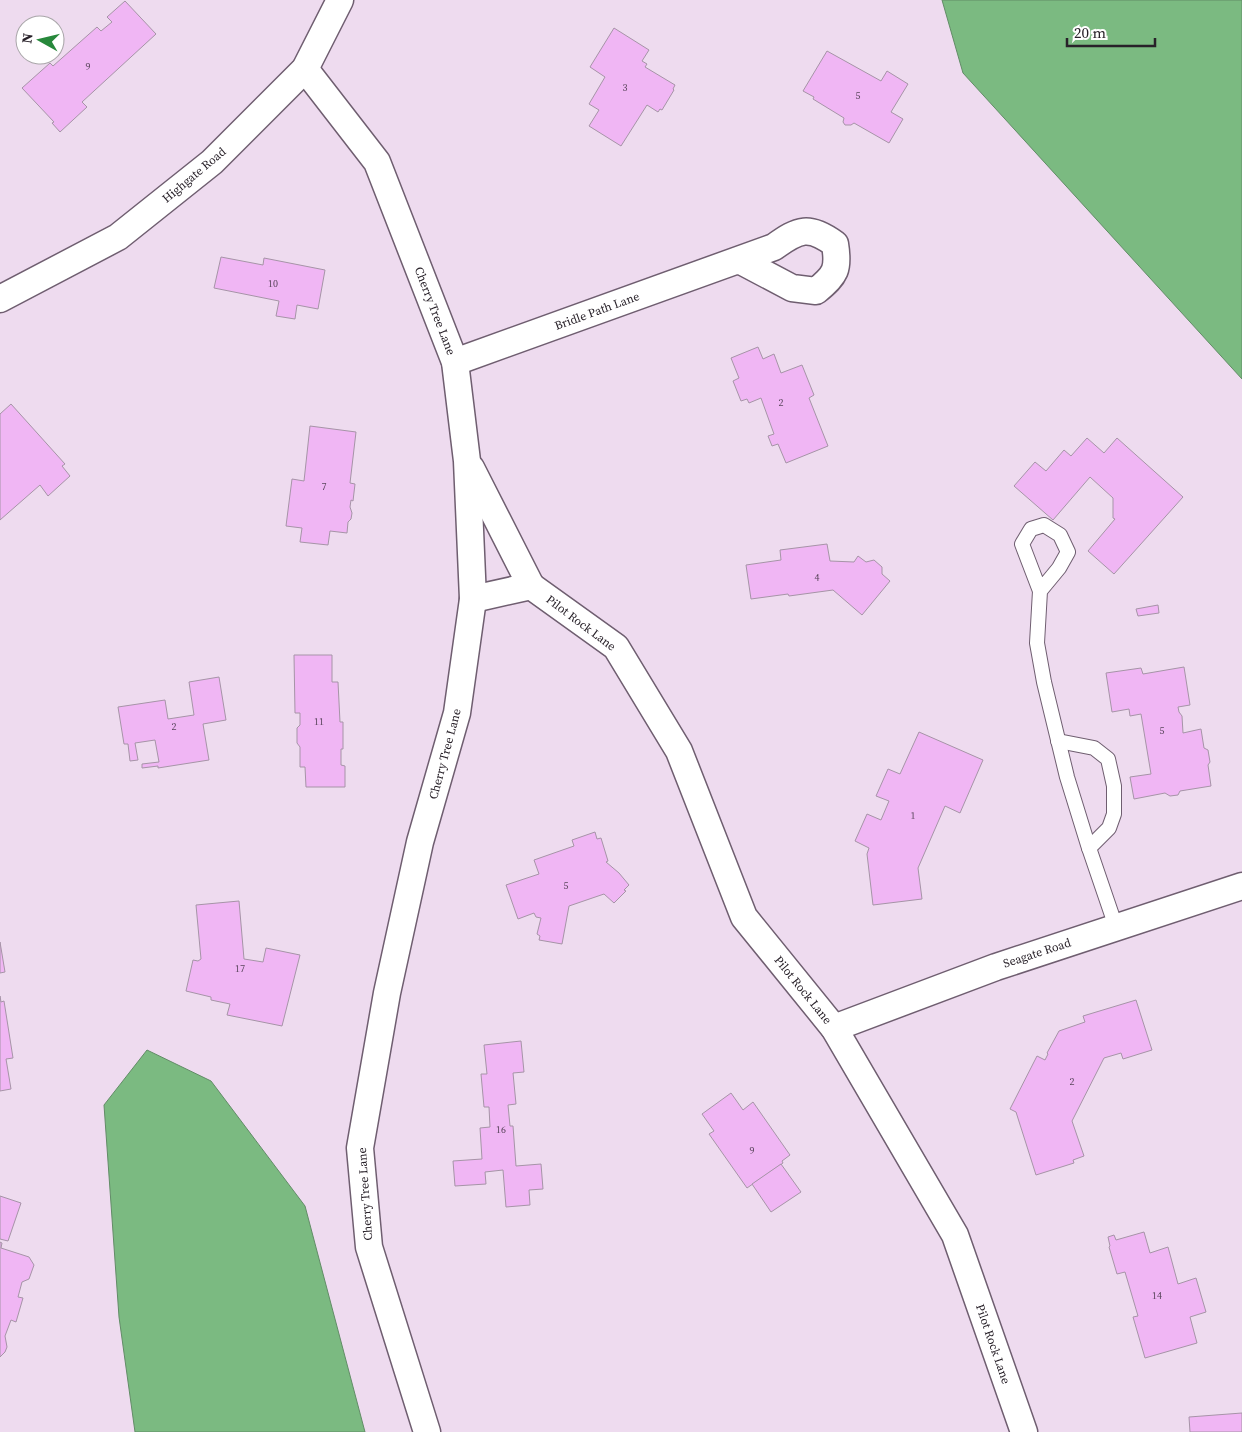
<svg xmlns="http://www.w3.org/2000/svg" width="1242" height="1432" font-family="'Source Serif 4',serif">
  <rect width="100%" height="100%" fill="#eedbef"/>
  <g fill="#7bba81" stroke="#628c67">
    <path d="M942,0H1242V379L963,73Z"/>
    <path d="M147,1050L211,1081L305,1206L365,1432H135L119,1317L104,1105Z"/>
  </g>
  <g fill="#f0b6f4" stroke="#a694a7">
    <path d="M125,1L156,34L82,102L87,107L60,132L52,123L54,122L22,88L50,63L53,66L97,27L101,31L112,22L107,17Z"/>
    <path d="M614,28L649,50L642,61L647,64L645,67L675,85L673,89L674,90L662,110L660,109L658,112L647,105L621,146L589,126L599,110L589,104L605,77L590,67Z"/>
    <path d="M827,51L881,81L887,71L908,84L891,112L903,119L889,143L854,123L851,125H845L843,122L844,118L813,99L814,97L803,91Z"/>
    <path d="M221,257L263,265L264,258L325,270L318,309L297,305L295,319L276,316L279,301L214,288Z"/>
    <path d="M758,347L763,359L774,354L781,373L802,365L814,395L809,398L828,446L786,463L778,444L772,446L768,436L774,434L761,398L749,403L747,399L741,401L733,381L739,378L731,358Z"/>
    <path d="M11,404L65,464L62,466L70,476L48,496L40,485L0,520V414Z"/>
    <path d="M310,426L356,432L350,483L355,484L353,501L351,500L350,507L352,513L351,519L348,522L347,533L330,531L328,545L300,542L302,528L286,526L292,479L304,481Z"/>
    <path d="M1087,438L1104,453L1117,438L1183,497L1114,574L1088,551L1115,519L1113,518V498L1090,477L1053,520L1014,486L1035,462L1046,471L1064,450L1071,456Z"/>
    <path d="M827,544L830,561L854,562L858,556L866,562L874,560L882,567V574L890,581L862,615L833,590L789,596L788,594L751,599L746,565L781,560L780,550Z"/>
    <path d="M1158,605L1159,613L1138,616L1136,609Z"/>
    <path d="M294,655H332V682H338L340,722H343V749H341V765L345,766V787H306L305,767H300V747L297,743V728L300,725V713H295Z"/>
    <path d="M1184,667L1190,705L1178,707L1179,712L1182,716L1183,733L1201,729L1204,748L1208,750L1210,762L1208,765L1211,786L1180,791L1178,795L1170,796L1165,793L1134,799L1130,777L1151,774L1141,714L1130,716L1129,709L1112,712L1106,673L1141,668L1143,674Z"/>
    <path d="M219,677L226,720L203,724L209,760L158,768V766L142,768V764L159,762L155,740L135,743L138,760L130,761L128,744H124L118,707L165,700L168,719L194,715L189,682Z"/>
    <path d="M919,732L983,760L960,813L945,806L918,868L922,899L873,905L867,854L869,848L855,841L867,814L881,820L889,801L876,796L888,769L900,774Z"/>
    <path d="M595,832L597,839L601,838L608,861L606,862L619,873L629,885L624,890L626,891L614,903L604,894L569,906L562,944L539,940L540,936L537,934L541,918L536,917L534,913L518,919L506,885L539,874L534,860L574,846L572,840Z"/>
    <path d="M239,901L244,959L263,962L266,948L300,955L282,1026L227,1015L230,1004L211,1000V997L186,991L193,960L198,961L201,959L196,905Z"/>
    <path d="M0,942L5,972L0,973Z"/>
    <path d="M0,996L1,1002L4,1001L13,1058L6,1059L11,1089L0,1091Z"/>
    <path d="M1136,1000L1152,1050L1123,1059L1121,1053L1104,1058L1072,1121L1084,1156L1073,1160L1074,1163L1036,1175L1016,1112L1010,1109L1037,1056L1045,1060L1048,1054L1047,1053L1059,1031L1085,1022L1083,1016Z"/>
    <path d="M521,1041L524,1072L513,1073L516,1104L508,1105L510,1126H513L516,1166L541,1164L543,1189L529,1190L530,1205L506,1207L503,1170L485,1172L486,1184L455,1186L453,1161L482,1159L480,1128L490,1127L489,1107H484L481,1074H487L484,1045Z"/>
    <path d="M731,1093L743,1110L753,1102L790,1155L782,1161L783,1163L747,1188L709,1134L714,1131L702,1114Z"/>
    <path d="M781,1164L801,1192L771,1212L752,1184Z"/>
    <path d="M0,1196L21,1203L8,1241L0,1239Z"/>
    <path d="M1144,1232L1150,1253L1168,1247L1178,1284L1196,1278L1206,1312L1190,1317L1197,1343L1145,1358L1133,1317L1138,1316L1125,1272L1117,1274L1109,1247L1110,1246L1108,1237L1114,1235L1116,1240Z"/>
    <path d="M0,1242L2,1243L1,1248L29,1257L34,1265L29,1279L22,1282L18,1297L23,1298L16,1322L11,1320L5,1336L7,1347L5,1352L0,1357Z"/>
    <path d="M1242,1413V1432H1190L1189,1417Z"/>
  </g>
  <g fill="none" stroke-linecap="round" stroke-linejoin="round">
    <defs>
      <g id="service">
        <path d="M1040,591L1022,544L1031,529L1044,525L1060,535L1068,552L1059,568L1040,591L1037,643L1044,682L1067,777L1088,845L1116,927"/>
        <path d="M1058,741L1094,748L1108,759L1114,786V814L1109,828L1089,848"/>
      </g>
      <g id="minor">
        <path d="M305,69L377,162L455,362L467,461L473,599L457,713L420,842L387,993L360,1148L369,1247L427,1432"/>
        <path d="M0,299L118,237L212,162L305,69L340,0"/>
        <path d="M455,362L774,247C799,229 809,225 835,244C839,269 836,275 816,291L792,288L739,260"/>
        <path d="M471,468L531,586"/>
        <path d="M473,599L531,586L616,647L679,751L744,917L834,1028L955,1235L1024,1432"/>
        <path d="M834,1028L996,967L1242,886"/>
      </g>
    </defs>
    <use href="#service" stroke="#6f5e70" stroke-width="16"/>
    <use href="#minor" stroke="#6f5e70" stroke-width="29"/>
    <use href="#service" stroke="#fff" stroke-width="14"/>
    <use href="#minor" stroke="#fff" stroke-width="26"/>
  </g>
  <g text-anchor="middle" dominant-baseline="central" stroke-width="4" stroke-linejoin="round" paint-order="stroke">
    <g font-size="10" fill="#5a465c">
      <text x="88" y="66">9</text>
      <text x="625" y="87">3</text>
      <text x="858" y="95">5</text>
      <text x="273" y="283">10</text>
      <text x="781" y="402">2</text>
      <text x="324" y="486">7</text>
      <text x="817" y="577">4</text>
      <text x="319" y="721">11</text>
      <text x="174" y="726">2</text>
      <text x="1162" y="730">5</text>
      <text x="913" y="815">1</text>
      <text x="566" y="885">5</text>
      <text x="240" y="968">17</text>
      <text x="1072" y="1081">2</text>
      <text x="501" y="1129">16</text>
      <text x="752" y="1150">9</text>
      <text x="1157" y="1295">14</text>
    </g>
    <g font-size="12" fill="#282129" stroke="#fff">
      <text transform="translate(194 175) rotate(-40)">Highgate Road</text>
      <text transform="translate(435 311) rotate(69)">Cherry Tree Lane</text>
      <text transform="translate(597 311) rotate(-20)">Bridle Path Lane</text>
      <text transform="translate(581 623) rotate(37)">Pilot Rock Lane</text>
      <text transform="translate(445 754) rotate(-75)">Cherry Tree Lane</text>
      <text transform="translate(1037 953) rotate(-18)">Seagate Road</text>
      <text transform="translate(803 990) rotate(51)">Pilot Rock Lane</text>
      <text transform="translate(365 1194) rotate(-94)">Cherry Tree Lane</text>
      <text transform="translate(993 1344) rotate(71)">Pilot Rock Lane</text>
    </g>
  </g>
  <g transform="translate(40 40) rotate(278)"><circle r="24" fill="#ffffff" stroke="#a9a6a9"/>
  <path d="M0-4L9 19L0 12L-9 19Z" fill="#27883b"/>
  <text y="-8" font-size="14" font-weight="bold" text-anchor="middle" fill="#282129">N</text>
  </g>
  <path d="M1067 38v8h88v-8" fill="none" stroke="#282129" stroke-width="2.5"/>
  <text x="1074" y="38" font-size="15" fill="#282129" stroke="#ffffff" stroke-width="4" paint-order="stroke">20 m</text>
</svg>
